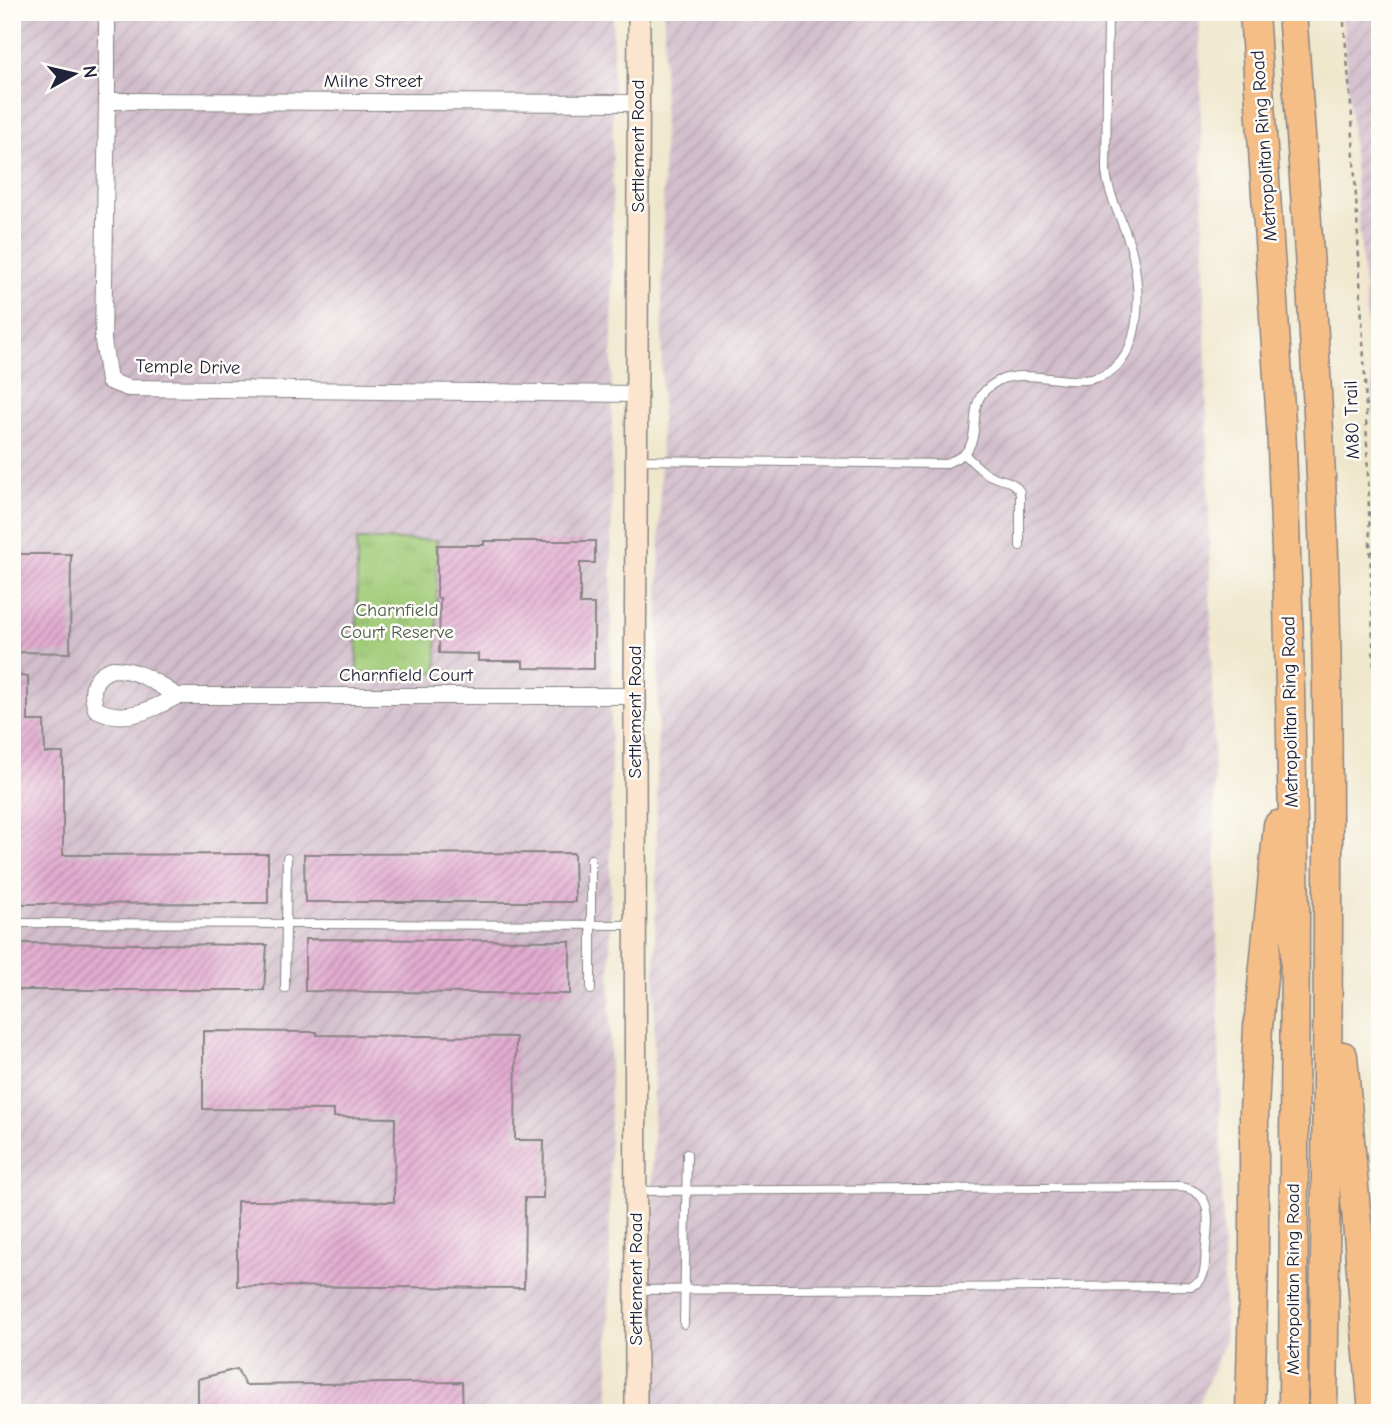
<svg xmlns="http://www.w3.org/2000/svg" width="1392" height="1425" font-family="'Comic Neue',sans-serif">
  <defs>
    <pattern id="industrial-furrows" width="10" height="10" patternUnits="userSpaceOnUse" patternTransform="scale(1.75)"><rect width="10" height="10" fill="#d1bdcb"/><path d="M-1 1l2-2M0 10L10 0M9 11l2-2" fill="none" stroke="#b3a2af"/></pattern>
    <pattern id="park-tufts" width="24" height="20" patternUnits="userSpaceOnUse" patternTransform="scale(1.75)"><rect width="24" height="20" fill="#9fca76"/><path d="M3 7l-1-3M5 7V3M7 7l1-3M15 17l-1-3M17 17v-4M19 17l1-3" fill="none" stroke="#89ad67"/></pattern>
    <pattern id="building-hatch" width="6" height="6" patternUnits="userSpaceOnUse" patternTransform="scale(1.75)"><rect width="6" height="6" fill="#e2acd0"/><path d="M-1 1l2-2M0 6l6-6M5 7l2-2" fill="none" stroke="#b78caa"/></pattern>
  </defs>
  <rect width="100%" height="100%" fill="#fdfcf7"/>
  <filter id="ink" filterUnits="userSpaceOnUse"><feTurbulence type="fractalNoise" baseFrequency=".0143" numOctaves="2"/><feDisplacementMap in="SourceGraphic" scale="14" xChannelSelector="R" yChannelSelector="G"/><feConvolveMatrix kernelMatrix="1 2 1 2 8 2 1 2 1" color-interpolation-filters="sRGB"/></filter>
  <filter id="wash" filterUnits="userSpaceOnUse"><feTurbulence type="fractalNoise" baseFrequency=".00686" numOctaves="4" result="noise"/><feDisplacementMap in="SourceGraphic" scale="28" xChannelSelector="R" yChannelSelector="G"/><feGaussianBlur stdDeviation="1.57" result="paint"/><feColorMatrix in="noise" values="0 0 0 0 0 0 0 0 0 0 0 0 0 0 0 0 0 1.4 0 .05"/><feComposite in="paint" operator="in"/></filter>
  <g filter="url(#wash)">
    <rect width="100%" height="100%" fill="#efe7cc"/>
    <g fill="url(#industrial-furrows)">
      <path d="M12,12H613L609,1413H12Z"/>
      <path d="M664,12H1199L1225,1340L1195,1413H650L663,246Z"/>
      <path d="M1342,12H1380V487Z"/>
    </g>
    <rect fill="url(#park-tufts)" stroke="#607658" stroke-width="2" x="357" y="540" width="80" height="133"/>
    <g id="blocks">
      <g fill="url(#building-hatch)">
        <path d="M484,541H595V563H580V604H594V669L523,668V661H478V654L439,653L440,598H437V545H484Z"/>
        <path d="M12,554H71L70,653L18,652V642H12Z"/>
        <path d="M12,676H28V721H44L45,753H63V855L268,854V903L12,904Z"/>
        <path d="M574,853L575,902H305L304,854Z"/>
        <path d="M305,939L570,941V994L305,991Z"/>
        <path d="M12,943L267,945L264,990H12Z"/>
        <path d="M203,1031L317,1032V1035L516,1037L515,1140H544L543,1198H525L524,1288L237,1286V1201L394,1202L395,1118L334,1117V1110L203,1109Z"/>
        <path d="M237,1369L245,1385L462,1382L463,1413H198V1379Z"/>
      </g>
    </g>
  </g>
  <g filter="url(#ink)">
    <use href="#blocks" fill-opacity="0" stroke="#888484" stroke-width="2"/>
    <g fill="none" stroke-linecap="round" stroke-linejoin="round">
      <defs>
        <g id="lane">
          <path d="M964,454C971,460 978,468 986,473C998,482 1012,477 1020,492V546"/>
          <path d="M637,460L945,464C951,461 959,458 964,454C986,431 960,401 998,381C1022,368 1065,385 1092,379C1144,368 1141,296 1133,256C1127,227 1109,201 1106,171L1108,16"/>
          <path d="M12,923L633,925"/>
          <path d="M285,988L287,858"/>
          <path d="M591,990V859"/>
          <path d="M636,1191L1179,1187C1215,1190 1208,1222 1206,1248C1205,1256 1206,1268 1203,1275C1201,1282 1197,1283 1191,1286L636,1290"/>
          <path d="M684,1324L687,1154"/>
        </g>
        <g id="street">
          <path d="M107,12V101L103,340L109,381L128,388L637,394"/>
          <path d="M107,101L638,103"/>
          <path d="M113,669C138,669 156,683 177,696C152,710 123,724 96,709C90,691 92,675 113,669Z"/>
          <path d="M177,696H635"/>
        </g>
        <path id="secondary" d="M636,1413L635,696L639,12"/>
        <g id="highway">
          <path d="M1254,12L1281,423L1288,603L1295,910L1293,1413"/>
          <path d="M1292,12C1309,237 1324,462 1327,687C1330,929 1326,1171 1323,1413"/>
          <path d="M1343,1056L1373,1413"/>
          <path d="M1250,1413L1254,1256V1112L1258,1027L1278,825"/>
        </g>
      </defs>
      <use href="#lane" stroke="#888484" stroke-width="10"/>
      <use href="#street" stroke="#888484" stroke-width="18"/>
      <use href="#secondary" stroke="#888484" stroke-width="24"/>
      <use href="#highway" stroke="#888484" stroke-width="31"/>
      <g stroke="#888484" stroke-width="2.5" stroke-dasharray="5 5" stroke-linecap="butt">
        <path d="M1343,12L1352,117L1365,380L1380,869"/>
        <path d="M1371,552L1380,551"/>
      </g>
      <use href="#lane" stroke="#fff" stroke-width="8"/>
      <use href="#street" stroke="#fff" stroke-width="16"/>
      <use href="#secondary" stroke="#fbe5cf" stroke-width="21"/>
      <use href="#highway" stroke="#f6be87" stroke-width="28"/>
    </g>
  </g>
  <g text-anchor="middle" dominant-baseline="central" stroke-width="5" stroke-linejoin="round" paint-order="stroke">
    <g font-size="19" fill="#22223b" stroke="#fdfcf7">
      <text x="373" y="81">Milne Street</text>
      <text transform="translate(638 146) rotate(-90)">Settlement Road</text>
      <text transform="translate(1264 146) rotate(-94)">Metropolitan Ring Road</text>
      <text transform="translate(188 367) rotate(1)">Temple Drive</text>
      <text transform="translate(1352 420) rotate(-92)">M80 Trail</text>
      <text x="406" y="675">Charnfield Court</text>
      <text transform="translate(635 712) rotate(-90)">Settlement Road</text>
      <text transform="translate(1290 712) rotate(-91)">Metropolitan Ring Road</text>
      <text transform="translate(636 1279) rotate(-90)">Settlement Road</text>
      <text transform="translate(1293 1279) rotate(-90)">Metropolitan Ring Road</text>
    </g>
    <g font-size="19" fill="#4e5d50" stroke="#fdfcf7">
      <text x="397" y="610">Charnfield<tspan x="397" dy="22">Court Reserve</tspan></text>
    </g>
  </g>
  <rect width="1392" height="1425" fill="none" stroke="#fdfcf7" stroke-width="42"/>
  <g transform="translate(74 74) rotate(82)" stroke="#fdfcf7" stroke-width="5" paint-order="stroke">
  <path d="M0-5L12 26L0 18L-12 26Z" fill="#22223b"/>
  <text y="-10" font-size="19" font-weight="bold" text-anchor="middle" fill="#22223b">N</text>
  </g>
</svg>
